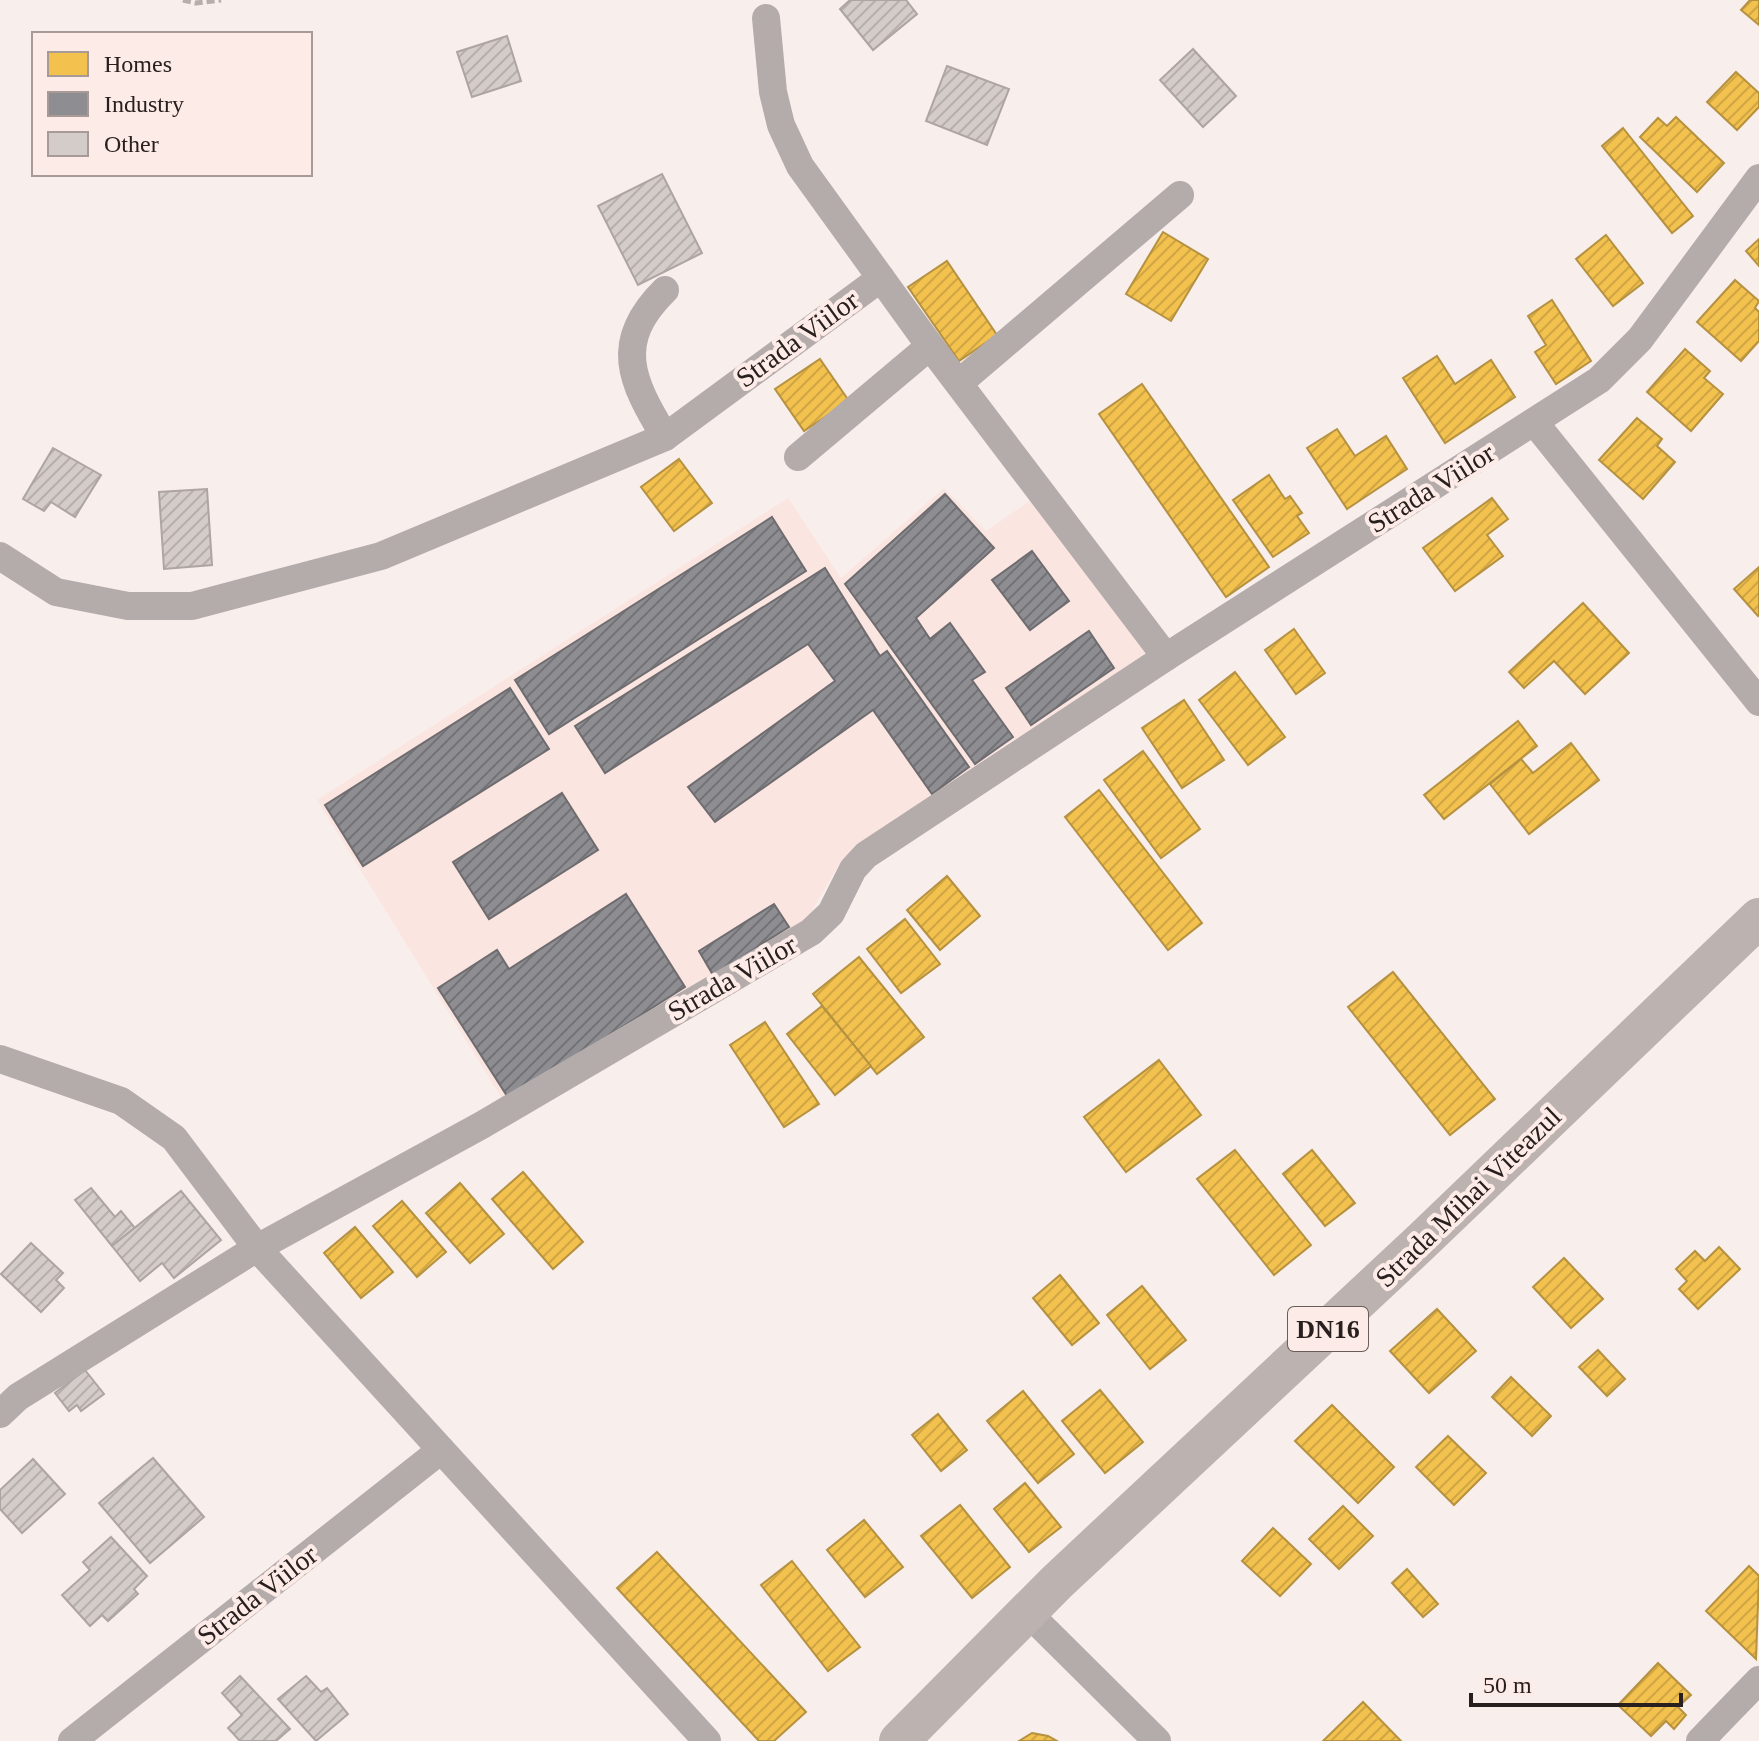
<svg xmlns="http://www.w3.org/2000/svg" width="1759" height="1741" font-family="'Times New Roman',serif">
  <defs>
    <pattern id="homes-hatch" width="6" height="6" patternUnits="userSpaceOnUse" patternTransform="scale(2)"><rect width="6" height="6" fill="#f2c14e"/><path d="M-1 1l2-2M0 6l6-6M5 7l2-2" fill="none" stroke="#d0a644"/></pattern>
    <pattern id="industry-hatch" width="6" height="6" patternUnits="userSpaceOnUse" patternTransform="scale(2)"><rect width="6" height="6" fill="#8d8d92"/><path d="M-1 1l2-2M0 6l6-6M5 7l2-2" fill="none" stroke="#737377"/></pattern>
    <pattern id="building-hatch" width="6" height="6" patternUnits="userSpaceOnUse" patternTransform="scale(2)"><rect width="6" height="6" fill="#d4ccc9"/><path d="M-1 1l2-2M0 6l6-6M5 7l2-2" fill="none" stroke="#b6afac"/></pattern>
  </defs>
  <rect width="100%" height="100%" fill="#f8eeec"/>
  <path fill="#fbe5e0" d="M944,488L986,531L1034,498L1147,654L842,859L805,923L506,1105L317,800L788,498L841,578Z"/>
  <g fill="url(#homes-hatch)" stroke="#b59140" stroke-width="2">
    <path d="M1750,0H1759V25L1741,10Z"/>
    <path d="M1736,72L1759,93V107L1737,130L1707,102Z"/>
    <path d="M1676,117L1724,163L1697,192L1640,137L1658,118L1667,126Z"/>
    <path d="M1623,128L1693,216L1672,233L1602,146Z"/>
    <path d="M1163,232L1208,259L1171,321L1126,294Z"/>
    <path d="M1606,235L1643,283L1613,306L1576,259Z"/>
    <path d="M1759,239V266L1746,251Z"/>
    <path d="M947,261L997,335L959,361L908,287Z"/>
    <path d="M1735,280L1759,301L1755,308L1759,312V341L1741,361L1697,322Z"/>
    <path d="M1552,300L1591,361L1556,384L1535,352L1546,345L1528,316Z"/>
    <path d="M1685,349L1710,371L1704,378L1723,394L1691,431L1647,392Z"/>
    <path d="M1437,356L1455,384L1491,360L1515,397L1445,443L1403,378Z"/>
    <path d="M820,359L849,401L804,431L775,389Z"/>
    <path d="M1142,384L1269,567L1226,597L1099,414Z"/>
    <path d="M1637,418L1662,439L1657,446L1675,462L1643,499L1599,460Z"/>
    <path d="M1337,429L1355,456L1386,436L1407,469L1347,509L1307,448Z"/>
    <path d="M679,459L712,503L674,531L641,487Z"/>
    <path d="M1269,475L1285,499L1290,496L1302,513L1297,516L1309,533L1273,557L1233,500Z"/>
    <path d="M1492,498L1508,519L1487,535L1503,556L1455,591L1423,548Z"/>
    <path d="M1759,567V615L1758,616L1734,589Z"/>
    <path d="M1583,603L1629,653L1585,694L1554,661L1524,688L1509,672Z"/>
    <path d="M1294,629L1325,673L1296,694L1265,650Z"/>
    <path d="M1235,672L1285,737L1248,765L1199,700Z"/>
    <path d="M1184,700L1224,760L1182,788L1142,728Z"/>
    <path d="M1518,721L1537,746L1444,819L1424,795Z"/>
    <path d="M1571,743L1599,780L1529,834L1490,784L1521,759L1533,773Z"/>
    <path d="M1143,751L1200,829L1161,858L1104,780Z"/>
    <path d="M1099,790L1202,923L1168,950L1065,817Z"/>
    <path d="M947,876L980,916L940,950L907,910Z"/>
    <path d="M905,919L940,964L901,993L867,949Z"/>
    <path d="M859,957L924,1037L877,1074L813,994Z"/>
    <path d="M1393,972L1495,1099L1450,1135L1348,1007Z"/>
    <path d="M822,1006L871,1066L835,1095L787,1034Z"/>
    <path d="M765,1022L819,1104L784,1127L730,1045Z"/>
    <path d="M1159,1060L1201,1115L1126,1172L1084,1117Z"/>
    <path d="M1235,1150L1311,1245L1274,1275L1197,1179Z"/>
    <path d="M1312,1150L1355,1203L1325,1226L1283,1174Z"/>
    <path d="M523,1172L583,1242L553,1269L492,1199Z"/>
    <path d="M460,1183L504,1234L470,1263L426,1213Z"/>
    <path d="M402,1201L446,1252L417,1277L373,1226Z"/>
    <path d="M355,1227L393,1272L361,1298L324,1253Z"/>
    <path d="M1719,1247L1740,1269L1698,1309L1679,1289L1687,1281L1676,1269L1695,1251L1705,1261Z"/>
    <path d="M1564,1258L1603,1299L1571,1328L1533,1287Z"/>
    <path d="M1060,1275L1099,1323L1072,1345L1033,1298Z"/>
    <path d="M1142,1286L1186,1340L1150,1369L1107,1315Z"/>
    <path d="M1437,1309L1476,1351L1429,1393L1390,1351Z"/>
    <path d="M1598,1350L1625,1379L1607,1396L1579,1367Z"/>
    <path d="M1511,1377L1551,1416L1532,1436L1492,1397Z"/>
    <path d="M1100,1390L1143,1442L1105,1473L1062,1421Z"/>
    <path d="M1023,1391L1074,1454L1038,1483L987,1421Z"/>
    <path d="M1332,1405L1394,1467L1358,1503L1295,1441Z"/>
    <path d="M938,1414L967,1450L941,1471L912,1435Z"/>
    <path d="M1448,1436L1486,1473L1454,1505L1416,1467Z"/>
    <path d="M1025,1483L1061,1527L1029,1552L994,1509Z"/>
    <path d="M960,1505L1010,1567L972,1598L921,1536Z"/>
    <path d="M1343,1506L1373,1536L1339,1569L1309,1539Z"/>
    <path d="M864,1520L903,1567L865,1597L827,1550Z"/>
    <path d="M1273,1528L1311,1564L1280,1596L1242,1561Z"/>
    <path d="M657,1552L806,1712L774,1741H759L617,1588Z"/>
    <path d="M792,1561L860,1647L828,1671L761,1585Z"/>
    <path d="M1749,1566L1759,1576L1756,1659L1706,1611Z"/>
    <path d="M1407,1569L1438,1604L1423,1617L1392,1583Z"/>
    <path d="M1658,1663L1691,1695L1678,1707L1686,1715L1674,1729L1666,1721L1651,1736L1618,1705Z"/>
    <path d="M1363,1702L1401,1741H1323Z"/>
    <path d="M1032,1733L1048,1736L1057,1741H1019Z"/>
  </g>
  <g fill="url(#industry-hatch)" stroke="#6f6c6f" stroke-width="2">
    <path d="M945,494L994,548L916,618L930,639L950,623L985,672L972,680L1013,737L975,764L845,584Z"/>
    <path d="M772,517L806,571L549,734L515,680Z"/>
    <path d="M1032,551L1069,601L1030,630L992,580Z"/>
    <path d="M825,568L880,656L887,651L969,767L932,794L873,710L715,822L688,787L835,681L808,644L605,773L575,726Z"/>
    <path d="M1089,631L1114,668L1031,725L1006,688Z"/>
    <path d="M510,688L549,749L363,866L325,805Z"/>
    <path d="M562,793L598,850L489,919L453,862Z"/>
    <path d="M626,894L685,987L509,1099L438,988L497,950L509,969Z"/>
    <path d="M774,904L789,927L713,975L699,951Z"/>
  </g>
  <g fill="url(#building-hatch)" stroke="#ada5a2" stroke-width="2">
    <path d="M850,0H906L917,14L873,50L840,9Z"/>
    <path d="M507,36L521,81L472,97L457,52Z"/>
    <path d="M1193,49L1236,96L1203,127L1160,80Z"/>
    <path d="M947,66L1009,89L987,145L926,121Z"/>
    <path d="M662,174L702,253L638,285L598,206Z"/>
    <path d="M53,448L101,475L75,517L51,502L44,511L23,499Z"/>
    <path d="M207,489L212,565L164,569L159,492Z"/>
    <path d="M91,1188L115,1217L121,1211L135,1228L112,1246L75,1200Z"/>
    <path d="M181,1191L221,1240L174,1278L162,1263L140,1281L112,1246Z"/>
    <path d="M31,1243L63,1273L56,1280L64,1288L41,1312L1,1274Z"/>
    <path d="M85,1370L104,1394L81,1411L77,1405L69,1411L55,1393Z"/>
    <path d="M153,1458L204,1517L150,1563L99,1503Z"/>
    <path d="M33,1459L65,1494L22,1533L0,1509V1490Z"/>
    <path d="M111,1537L147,1576L134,1589L138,1594L108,1621L102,1615L90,1626L62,1595L90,1570L83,1562Z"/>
    <path d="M240,1676L290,1729L276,1741H240L228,1728L242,1715L222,1693Z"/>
    <path d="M306,1676L321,1692L327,1688L348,1714L316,1741L278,1699Z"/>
  </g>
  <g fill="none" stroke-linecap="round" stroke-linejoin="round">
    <path stroke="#b6adac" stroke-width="5" stroke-dasharray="8 4" stroke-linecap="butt" d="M183,0L196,3L221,0"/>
    <g stroke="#b4abab" stroke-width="28">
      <path d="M766,18L773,92L781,125L800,166L930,346L1166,657"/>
      <path d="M665,290C612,342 631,381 665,437"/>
      <path d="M959,383L1180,195"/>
      <path d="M1535,423L1759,702"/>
      <path d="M798,457L930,346"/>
      <path d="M0,556L56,592L128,606H192L381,556L665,437L881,278"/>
      <path d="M0,1059L121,1101L174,1138L257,1248L707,1741"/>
      <path d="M0,1414L18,1397L257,1248L482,1125L811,932L831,913L853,869L866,855L1166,657L1599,380L1640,339L1759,178"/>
      <path d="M1027,1612L1157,1741"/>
      <path d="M72,1741L441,1450"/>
      <path d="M1700,1741L1759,1680"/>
    </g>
    <path stroke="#bcb2b0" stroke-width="40" d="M899,1741L1057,1582L1423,1240L1759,918"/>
  </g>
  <g text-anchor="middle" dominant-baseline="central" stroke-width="8" stroke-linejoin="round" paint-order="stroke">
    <rect fill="#fdebe7" stroke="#685d5a" stroke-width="2" x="1288" y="1307" width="80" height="44" rx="6"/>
    <g font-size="26" font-weight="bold" fill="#28201e">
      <text x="1328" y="1329">DN16</text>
    </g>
    <g font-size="28" fill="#28201e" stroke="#fdebe7">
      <text transform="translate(797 339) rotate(-36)">Strada Viilor</text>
      <text transform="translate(1431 488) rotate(-32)">Strada Viilor</text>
      <text transform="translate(732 978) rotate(-30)">Strada Viilor</text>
      <text transform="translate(1468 1197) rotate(-44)">Strada Mihai Viteazul</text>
      <text transform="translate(257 1595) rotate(-38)">Strada Viilor</text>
    </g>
  </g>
  <rect x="32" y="32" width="280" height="144" fill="#fdebe7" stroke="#a89a97" stroke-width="2"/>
  <rect x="48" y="52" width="40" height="24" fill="#f2c14e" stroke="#a89a97" stroke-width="2"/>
  <text x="104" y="72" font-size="24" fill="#28201e">Homes</text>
  <rect x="48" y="92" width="40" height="24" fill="#8d8d92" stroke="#a89a97" stroke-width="2"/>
  <text x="104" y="112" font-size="24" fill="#28201e">Industry</text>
  <rect x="48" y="132" width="40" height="24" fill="#d4ccc9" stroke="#a89a97" stroke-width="2"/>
  <text x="104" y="152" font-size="24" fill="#28201e">Other</text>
  <path d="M1471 1693v12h210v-12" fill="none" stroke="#28201e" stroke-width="4"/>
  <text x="1483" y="1693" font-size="24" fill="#28201e" stroke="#fdebe7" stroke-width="6" paint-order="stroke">50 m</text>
</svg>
